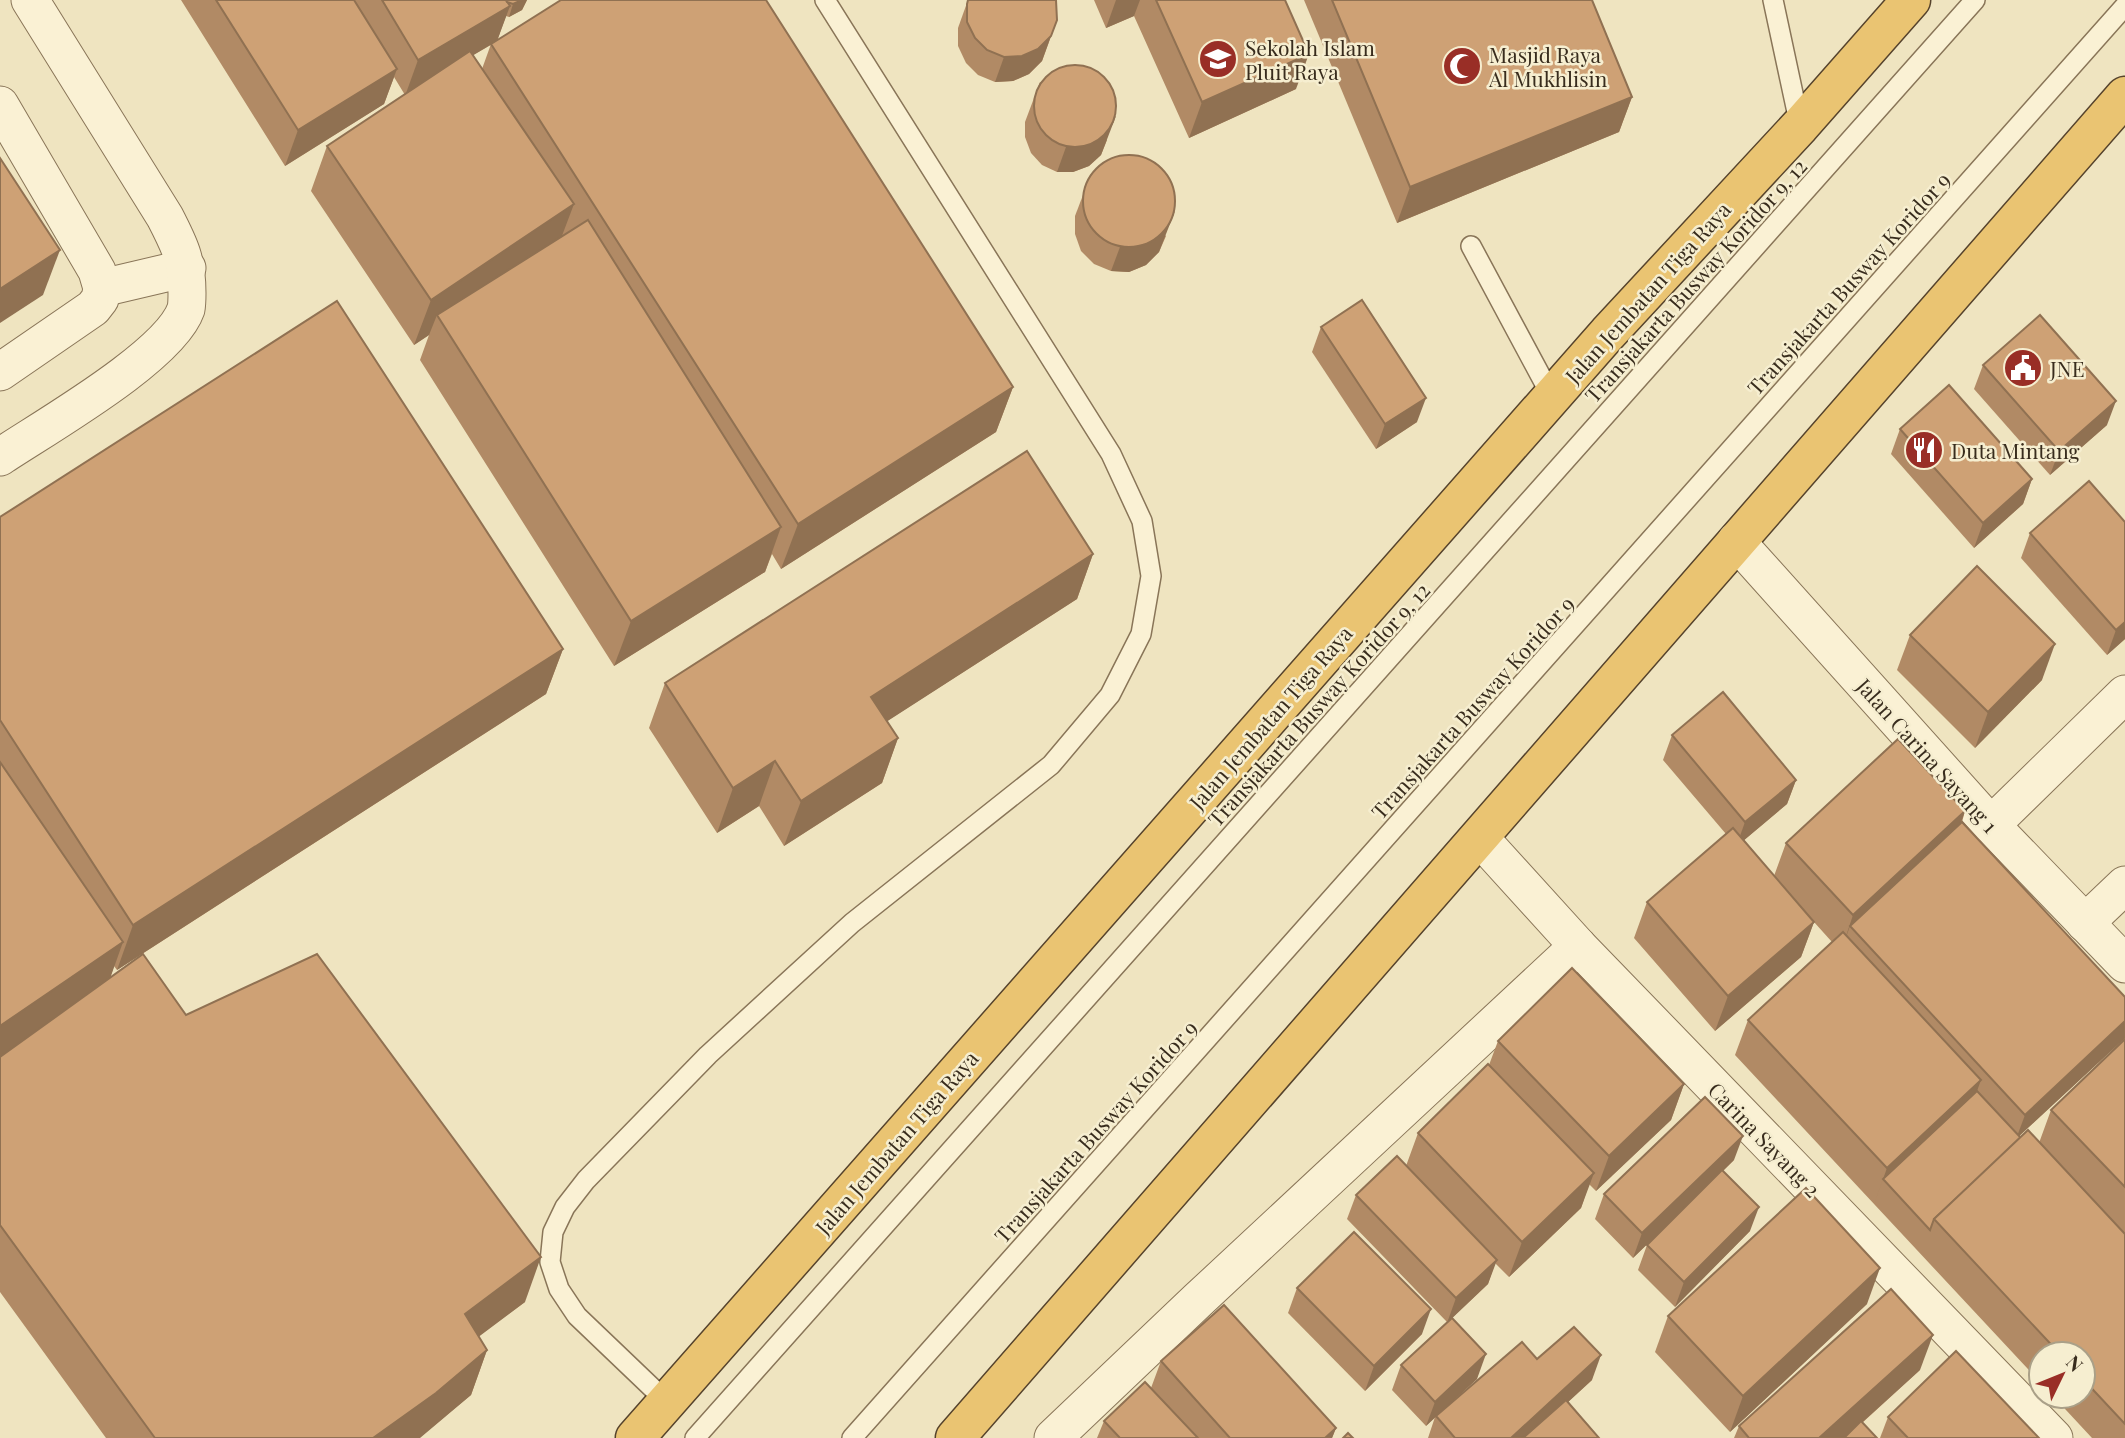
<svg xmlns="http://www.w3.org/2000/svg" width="2125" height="1438" font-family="'Playfair Display',serif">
  <rect width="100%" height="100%" fill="#efe4c0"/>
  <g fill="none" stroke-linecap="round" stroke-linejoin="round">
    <defs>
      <g id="service">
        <path d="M1773,0L1800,126"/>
        <path d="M1471,246L1552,397"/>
        <path d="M667,1402L577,1316L559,1289L550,1262L553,1232L565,1207L586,1180L708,1055L852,923L1051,765L1110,695L1141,634L1151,576L1142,521L1111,454L825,0"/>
        <path d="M695,1438L1975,0"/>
        <path d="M852,1438L2125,6"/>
      </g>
      <g id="minor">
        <path d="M0,105L97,271L102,288L100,299L93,308L0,372"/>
        <path d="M102,288L187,268"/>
        <path d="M0,457C45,427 170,356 186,309C187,304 187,298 187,293C187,260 180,246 165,217L30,0"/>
        <path d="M1736,541L1991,825L2125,964"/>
        <path d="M1991,825L2125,694"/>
        <path d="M1479,837L1578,946L2054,1438"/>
        <path d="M2085,923L2125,885"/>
        <path d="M1053,1438L1198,1300L1578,946"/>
      </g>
      <g id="trunk">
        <path d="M635,1438L1608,333L1800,126L1911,0"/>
        <path d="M955,1438L2125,96"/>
      </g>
    </defs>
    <use href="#service" stroke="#897558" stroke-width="22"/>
    <use href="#minor" stroke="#897558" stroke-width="39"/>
    <use href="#trunk" stroke="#56432c" stroke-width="41"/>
    <use href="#service" stroke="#faf1d4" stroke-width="19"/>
    <use href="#minor" stroke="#faf1d4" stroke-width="37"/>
    <use href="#trunk" stroke="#eac472" stroke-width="38"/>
  </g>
  <g fill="#b18a65" fill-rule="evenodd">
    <path d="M181,0H527L522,10L509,17L506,16L497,41L1013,387L996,432L781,569L772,554L765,572L614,666L420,360L429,335L414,345L311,191L327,146L405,95L394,77L384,104L285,166ZM496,42L491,44L482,69L473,55Z"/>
    <path d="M968,0L1057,20L1042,61L1029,74L1013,81L995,82L978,75L966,63L958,46V28Z"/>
    <path d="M1094,0H1285L1296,89L1189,138L1134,16L1106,28Z"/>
    <path d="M1304,0H1592L1632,97L1619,132L1397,223Z"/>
    <path d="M1040,82L1107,140L1101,155L1089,166L1073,172H1057L1042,165L1031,153L1025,137V122Z"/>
    <path d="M1091,174L1166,236L1159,252L1146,265L1129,272L1111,271L1094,264L1081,251L1075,234V216Z"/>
    <path d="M1321,327L1417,422L1376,449L1312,352Z"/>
    <path d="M1983,365L2107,425L2050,475L1974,389Z"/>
    <path d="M1900,429L2032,479L2023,504L1974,548L1891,454Z"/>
    <path d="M0,517L563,649L546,694L117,970L114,966L110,978L186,1015L525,1302L479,1336L487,1350L471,1395L419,1438H106L0,1292Z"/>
    <path d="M2125,522V639L2107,655L2021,558L2030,533Z"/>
    <path d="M1093,554L1077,599L887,721L898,738L882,783L784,846L759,806L717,833L649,728L665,683Z"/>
    <path d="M1910,635L2042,680L1975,748L1897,670Z"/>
    <path d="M1672,735L1796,780L1787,804L1744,840L1774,876L1786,843L1965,811L1962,822L2125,997V1038L2019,1136L2021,1138L2039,1143L2051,1110L2125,1039V1438H2092L2053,1396H2083V1354H2041V1383L1735,1055L1748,1020L1832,942L1814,922L1801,957L1715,1031L1634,938L1647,902L1726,834L1663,760Z"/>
    <path d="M1498,1041L1684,1084L1671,1120L1596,1191L1589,1184L1581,1208L1509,1277L1495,1263L1488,1284L1452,1318L1477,1379L1451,1402L1537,1359L1592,1380L1568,1402L1599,1438H1428L1435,1417L1426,1426L1392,1390L1401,1365L1447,1322L1347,1219L1356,1195L1406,1166L1418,1133L1489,1065Z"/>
    <path d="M1734,1160L1723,1171L1750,1231L1675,1307L1638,1270L1647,1245L1674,1218L1633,1258L1595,1219L1604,1194Z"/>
    <path d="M1297,1288L1422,1334L1365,1391L1288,1313Z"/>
    <path d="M1867,1304L1730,1432L1655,1352L1668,1316Z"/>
    <path d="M1161,1361L1336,1428L1332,1438H1097L1104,1421L1151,1388Z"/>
    <path d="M1920,1370L1862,1423L1877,1438H1734L1739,1426Z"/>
    <path d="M1888,1417L2039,1438H1880Z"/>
  </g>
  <g fill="#907152">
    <path d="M522,0H527L522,10L509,17L513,4Z"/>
    <path d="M1116,0H1140L1134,16L1106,28Z"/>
    <path d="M510,6L497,41L405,96L418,60Z"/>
    <path d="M1051,36L1042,61L1029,74L1013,81L995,82L1004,57Z"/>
    <path d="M1309,54L1296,89L1189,138L1202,102Z"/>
    <path d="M397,69L384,104L285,166L298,130Z"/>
    <path d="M1632,97L1619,132L1397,223L1410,187Z"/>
    <path d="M1116,116L1101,155L1089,166L1073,172H1057L1066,147Z"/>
    <path d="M574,204L557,249L437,315L429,335L414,345L431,300Z"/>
    <path d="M1175,211L1159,252L1146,265L1129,272L1111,271L1120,247Z"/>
    <path d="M60,250L43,295L0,323V289Z"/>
    <path d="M1013,387L996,432L781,569L798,524Z"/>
    <path d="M1426,398L1417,422L1376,449L1385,424Z"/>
    <path d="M2116,401L2107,425L2050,475L2059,451Z"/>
    <path d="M2032,479L2023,504L1974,548L1983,523Z"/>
    <path d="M781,527L765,572L614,666L631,621Z"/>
    <path d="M1093,554L1077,599L855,742L871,697Z"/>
    <path d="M2125,622V639L2107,655L2116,630Z"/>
    <path d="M2055,644L2042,680L1975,748L1988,712Z"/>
    <path d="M563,649L546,694L117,970L133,925Z"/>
    <path d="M898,738L882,783L784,846L801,801Z"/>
    <path d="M775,761L759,806L717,833L733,788Z"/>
    <path d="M1796,780L1787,804L1736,847L1745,822Z"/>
    <path d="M1965,811L1953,846L1850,926L1841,951L1853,915Z"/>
    <path d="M1814,922L1801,957L1715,1031L1728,996Z"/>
    <path d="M123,942L107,987L0,1060V1026Z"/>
    <path d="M2125,1021V1038L2016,1139L2025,1115Z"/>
    <path d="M1981,1080L1968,1116L1883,1179L1874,1204L1887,1168Z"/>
    <path d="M1684,1084L1671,1120L1596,1191L1609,1156Z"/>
    <path d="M1743,1136L1734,1160L1633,1258L1642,1233Z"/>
    <path d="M1594,1173L1581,1208L1509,1277L1522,1242Z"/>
    <path d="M1759,1207L1750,1231L1675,1307L1684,1282Z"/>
    <path d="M541,1257L525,1302L449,1359L465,1314Z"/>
    <path d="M1497,1260L1488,1284L1447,1323L1456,1298Z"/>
    <path d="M1880,1268L1867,1304L1730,1432L1743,1396Z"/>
    <path d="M1431,1309L1422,1334L1365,1391L1374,1366Z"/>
    <path d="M1933,1335L1920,1370L1845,1438H1819Z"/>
    <path d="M487,1350L471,1395L420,1438H373Z"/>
    <path d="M1486,1354L1477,1379L1426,1426L1435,1402Z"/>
    <path d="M1601,1355L1592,1380L1529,1438H1511Z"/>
    <path d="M1336,1428L1332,1438H1325Z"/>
  </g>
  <g fill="#cea175" stroke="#907152" stroke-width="2">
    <path d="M216,0H354L397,69L298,130Z"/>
    <path d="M382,0H506L510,6L418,60Z"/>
    <path d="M506,0H522L513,4L507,2Z"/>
    <path d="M561,0H766L1013,387L798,524L491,44Z"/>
    <path d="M968,0H1056L1057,20L1051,36L1038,49L1022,56L1004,57L987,50L975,38L967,22V4Z"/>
    <path d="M1156,0H1285L1309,54L1202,102Z"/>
    <path d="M1332,0H1592L1632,97L1410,187Z"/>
    <path d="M470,51L574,204L431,300L327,146Z"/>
    <circle cx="1075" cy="106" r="41"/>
    <circle cx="1129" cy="201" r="46"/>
    <path d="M0,158L60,250L0,289Z"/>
    <path d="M588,220L781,527L631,621L437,315Z"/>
    <path d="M1362,300L1426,398L1385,424L1321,327Z"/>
    <path d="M337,301L563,649L133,925L0,720V517Z"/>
    <path d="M2040,315L2116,401L2059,451L1983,365Z"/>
    <path d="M1949,385L2032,479L1983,523L1900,429Z"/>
    <path d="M1027,451L1093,554L871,697L898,738L801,801L775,761L733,788L665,683Z"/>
    <path d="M2089,481L2125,522V622L2116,630L2030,533Z"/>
    <path d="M1977,566L2055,644L1988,712L1910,635Z"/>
    <path d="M1723,692L1796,780L1745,822L1672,735Z"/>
    <path d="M1898,739L1965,811L1853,915L1786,843Z"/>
    <path d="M0,762L123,942L0,1026Z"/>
    <path d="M1962,822L2125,997V1021L2025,1115L1850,926Z"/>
    <path d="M1733,828L1814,922L1728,996L1647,902Z"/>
    <path d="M1843,932L1981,1080L1887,1168L1748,1020Z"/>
    <path d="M143,954L186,1015L317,954L541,1257L465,1314L487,1350L436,1393L373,1438H155L0,1225V1057Z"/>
    <path d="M1572,968L1684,1084L1609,1156L1498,1041Z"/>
    <path d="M2125,1039V1187L2051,1110Z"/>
    <path d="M1488,1064L1594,1173L1522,1242L1418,1133Z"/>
    <path d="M1977,1091L2021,1138L1934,1219L1930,1230L1883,1179Z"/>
    <path d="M1705,1097L1743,1136L1642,1233L1604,1194Z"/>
    <path d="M2028,1130L2125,1234V1424L2083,1379V1354H2060L1934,1219Z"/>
    <path d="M1397,1156L1497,1260L1456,1298L1356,1195Z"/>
    <path d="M1722,1170L1759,1207L1684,1282L1647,1245Z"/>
    <path d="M1806,1188L1880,1268L1743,1396L1668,1316Z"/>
    <path d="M1354,1232L1431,1309L1374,1366L1297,1288Z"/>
    <path d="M1891,1289L1933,1335L1819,1438H1749L1739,1426Z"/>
    <path d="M1224,1305L1336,1428L1325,1438H1230L1161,1361Z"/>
    <path d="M1452,1318L1486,1354L1435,1402L1401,1365Z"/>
    <path d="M1574,1327L1601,1355L1511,1438H1455L1436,1416L1522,1342L1537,1359Z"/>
    <path d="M1956,1351L2039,1438H1908L1888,1417Z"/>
    <path d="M1145,1382L1198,1438H1120L1104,1421Z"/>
    <path d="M1566,1400L1599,1438H1523Z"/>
    <path d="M1861,1421L1877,1438H1844Z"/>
    <path d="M1348,1433L1353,1438H1343Z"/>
  </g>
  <defs>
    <symbol id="school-disc" viewBox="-11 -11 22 22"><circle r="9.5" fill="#992e26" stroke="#f6eed0"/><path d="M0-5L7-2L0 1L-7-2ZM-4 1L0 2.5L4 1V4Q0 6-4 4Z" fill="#fff"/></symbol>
    <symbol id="mosque-disc" viewBox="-11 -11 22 22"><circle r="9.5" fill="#992e26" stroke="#f6eed0"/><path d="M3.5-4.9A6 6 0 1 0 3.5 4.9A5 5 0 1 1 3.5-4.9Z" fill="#fff"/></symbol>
    <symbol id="civic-disc" viewBox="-11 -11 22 22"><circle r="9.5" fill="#992e26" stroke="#f6eed0"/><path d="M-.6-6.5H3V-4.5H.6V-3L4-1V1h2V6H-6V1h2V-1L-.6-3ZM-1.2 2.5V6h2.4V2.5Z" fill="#fff"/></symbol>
    <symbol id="restaurant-disc" viewBox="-11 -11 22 22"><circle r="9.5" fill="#992e26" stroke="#f6eed0"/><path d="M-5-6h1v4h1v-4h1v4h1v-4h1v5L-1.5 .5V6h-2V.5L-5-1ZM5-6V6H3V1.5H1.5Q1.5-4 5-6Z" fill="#fff"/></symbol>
  </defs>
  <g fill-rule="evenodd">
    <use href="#school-disc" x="1196" y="37" width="44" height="44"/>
    <use href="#mosque-disc" x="1440" y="44" width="44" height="44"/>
    <use href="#civic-disc" x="2001" y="346" width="44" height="44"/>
    <use href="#restaurant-disc" x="1902" y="428" width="44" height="44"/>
  </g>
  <g text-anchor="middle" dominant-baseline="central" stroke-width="5" stroke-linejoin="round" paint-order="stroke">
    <g font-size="21" fill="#382c1d" stroke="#f6eed0" text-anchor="start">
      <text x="1245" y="47">Sekolah Islam<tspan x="1245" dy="24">Pluit Raya</tspan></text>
      <text x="1489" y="54">Masjid Raya<tspan x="1489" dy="24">Al Mukhlisin</tspan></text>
      <text x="2050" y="368">JNE</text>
      <text x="1951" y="450">Duta Mintang</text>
    </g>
    <g font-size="21" fill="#382c1d" stroke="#f6eed0">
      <text transform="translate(1695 280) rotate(-48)">Transjakarta Busway Koridor 9, 12</text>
      <text transform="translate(1848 283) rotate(-48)">Transjakarta Busway Koridor 9</text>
      <text transform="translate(1647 292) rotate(-48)">Jalan Jembatan Tiga Raya</text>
      <text transform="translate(1318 704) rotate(-48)">Transjakarta Busway Koridor 9, 12</text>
      <text transform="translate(1472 707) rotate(-48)">Transjakarta Busway Koridor 9</text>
      <text transform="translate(1270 717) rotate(-49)">Jalan Jembatan Tiga Raya</text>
      <text transform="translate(1928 755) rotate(48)">Jalan Carina Sayang 1</text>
      <text transform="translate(1095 1131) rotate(-48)">Transjakarta Busway Koridor 9</text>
      <text transform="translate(1765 1139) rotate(46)">Carina Sayang 2</text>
      <text transform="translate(896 1142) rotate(-49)">Jalan Jembatan Tiga Raya</text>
    </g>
  </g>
  <g transform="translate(2062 1375) rotate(47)"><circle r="33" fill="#f6eed0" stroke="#aaa088" stroke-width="2"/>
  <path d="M0-5L12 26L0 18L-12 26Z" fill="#992e26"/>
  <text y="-10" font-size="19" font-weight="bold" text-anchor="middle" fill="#382c1d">N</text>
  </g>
</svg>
